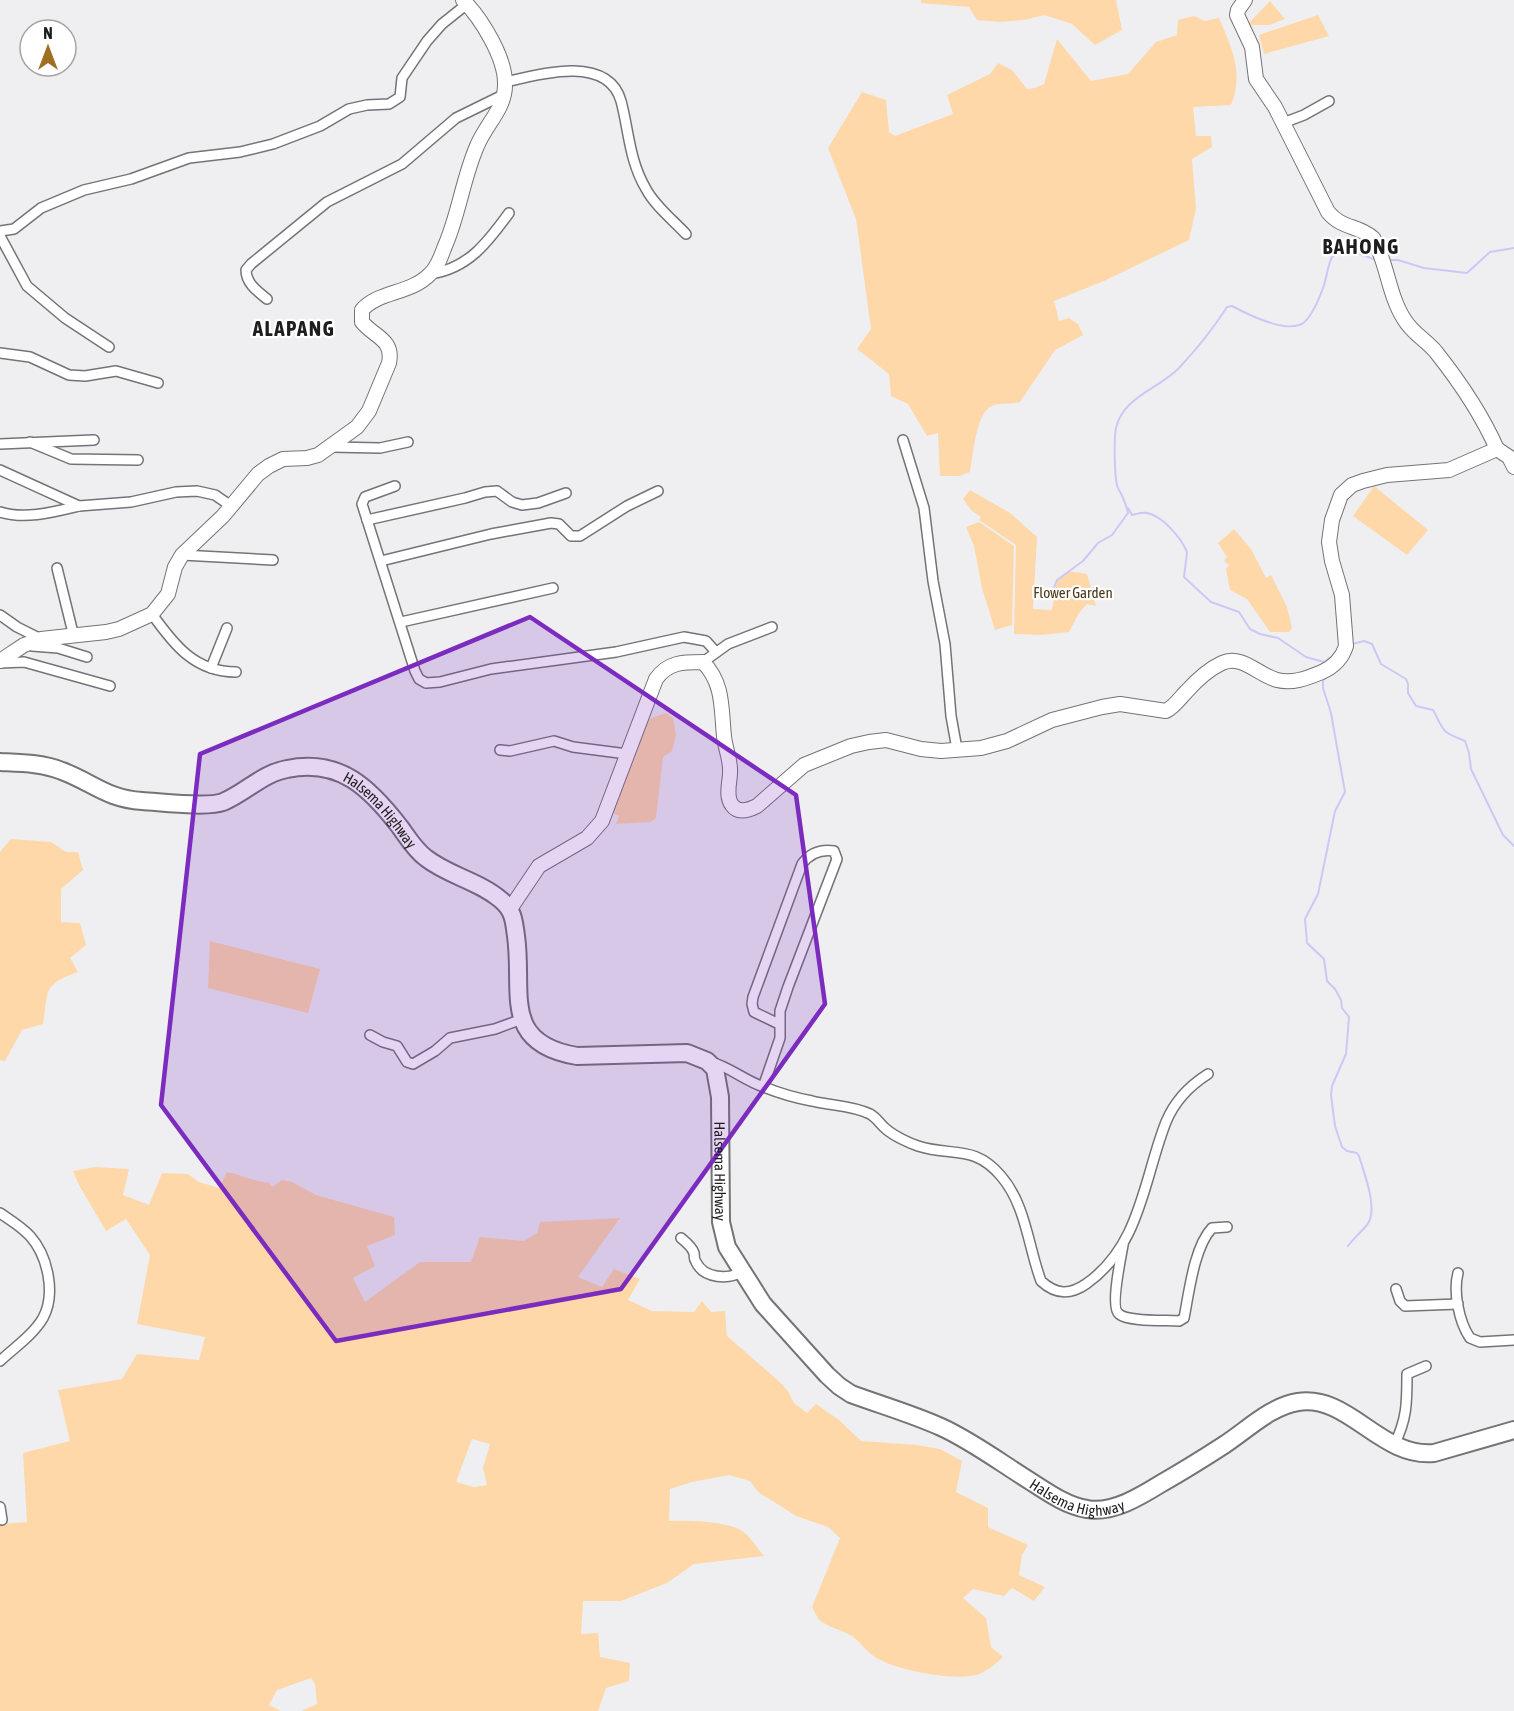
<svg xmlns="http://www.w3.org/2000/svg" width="1514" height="1711" font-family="'Asap Condensed',sans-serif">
  <rect width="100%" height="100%" fill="#efeff2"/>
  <g fill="#fed8a8" fill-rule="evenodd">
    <path d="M921,0H1116L1122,30L1095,45L1072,24L1044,15L1024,20L1000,22L977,20L969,7L921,3Z"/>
    <path d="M1270,1L1285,19L1269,25H1247Z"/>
    <path d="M1318,15L1329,36L1264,54L1259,35Z"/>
    <path d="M1194,16L1205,21L1219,18C1232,49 1244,72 1231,105L1193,107L1196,136H1211L1212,147L1192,159L1196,209L1189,240L1104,281L1054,301L1059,321L1069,318L1078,324L1083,335L1055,350L1020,402C1010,405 1000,402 992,406C976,412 973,456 970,472L959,476H940L938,433L927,436L908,404L891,396L889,374L857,349L871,329L856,219L828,148L862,92L886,100L889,132L895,136L953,114L947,95L990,74L998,63L1012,70L1027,89L1035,88L1044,84L1057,39L1091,81L1128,74L1156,42L1177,35L1178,20Z"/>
    <path d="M1374,486L1428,530L1407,555L1353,516Z"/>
    <path d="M970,490L1010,513L1037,537L1033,609L1052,610L1057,580L1068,571L1087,574L1096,606L1087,604L1079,613L1069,632L1041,635L1014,634L1016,545L979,520L981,517L972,511L963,499Z"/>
    <path d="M979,522L1014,546L1012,625L995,630L982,588L974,546L966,527Z"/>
    <path d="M1234,529L1251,549L1266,578L1271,575L1287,607L1292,628L1289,632H1270L1247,599L1230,590L1226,569L1229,565L1224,561L1227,557L1218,543Z"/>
    <path d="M666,713L673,718L676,735L672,751L663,757L656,818L651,822L616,824L619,816L611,812L649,719Z"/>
    <path d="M11,839L51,842L66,852H78L83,870L61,889V922L80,923L86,945L70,958L78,972C42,985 49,989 43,1024L22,1030L5,1061L0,1060V852Z"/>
    <path d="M210,941L320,969L308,1013L208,988Z"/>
    <path d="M95,1167L129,1169L123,1195L149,1205L162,1173L188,1174L199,1182L219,1188L227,1172C242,1175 253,1181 269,1183L272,1187L282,1180L292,1182L316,1195L394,1217L395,1235L367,1246L375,1266L353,1278L365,1302L420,1262H471L480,1237L524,1241L537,1233L540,1222L620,1218L578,1277L602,1287L614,1269L640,1279L628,1300L652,1311L694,1312L702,1301L711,1312L725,1311L727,1336L782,1384L789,1393L794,1403L807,1413L816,1404L839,1420L861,1441L917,1445L940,1449L962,1461L956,1492L988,1508V1527L1028,1545L1022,1555L1019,1575L1045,1587L1034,1601L1012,1588L1004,1596L973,1589L963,1598L986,1618L991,1647L1003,1657C996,1664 986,1672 976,1675C953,1681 891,1670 872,1655C864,1649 860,1642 852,1636C842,1630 831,1628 822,1622C818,1620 815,1612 812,1607L840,1538L828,1527L796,1516L771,1500L759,1493L750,1481L729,1475L692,1482L670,1489L669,1521C686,1520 728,1521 742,1531C751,1537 757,1548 764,1556L694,1564L667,1583L621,1601H583L581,1634L598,1633L600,1657L630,1663L629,1681L606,1688L598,1711H301L317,1704L315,1684L311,1678L277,1690L269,1705L281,1711H0V1524L27,1522L23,1453L70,1441L58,1390L122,1379L137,1354L199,1360L205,1337L137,1324L150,1255L126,1219L106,1231L79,1185L73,1171ZM472,1439L490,1444L483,1468L487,1485L474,1487L456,1482Z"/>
  </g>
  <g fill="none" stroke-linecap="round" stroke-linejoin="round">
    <g stroke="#ccc8f6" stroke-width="2">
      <path d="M1387,260H1398L1424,268L1467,273L1490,252L1514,248"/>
      <path d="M1128,508L1132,515C1137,514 1142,512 1147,513C1163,516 1181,538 1187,552L1184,577L1211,602L1239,612L1250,629L1260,634L1278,638L1306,657L1324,662"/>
      <path d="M1051,595L1057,580L1083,561L1098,543L1112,535L1128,513C1126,503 1123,497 1118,488C1114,480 1114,437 1116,428C1123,397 1158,389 1178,369C1196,350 1213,329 1227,307L1232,306C1247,314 1284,333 1302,324C1312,317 1319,299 1323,288C1327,278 1327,267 1332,257C1349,246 1362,255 1378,261"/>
      <path d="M1352,644L1364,641L1372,644L1381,664L1406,679L1408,684V693L1416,706L1433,710C1445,732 1440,731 1465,741L1469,753L1471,769L1503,835L1514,846"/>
      <path d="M1324,662L1335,654"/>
      <path d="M1323,676V688L1331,713L1345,792L1335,811L1318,894L1305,919L1307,943L1324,959L1327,981L1335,989L1341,1000L1342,1008L1349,1017L1346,1054L1332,1086L1331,1095L1335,1126L1342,1147L1347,1151L1357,1153L1359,1156C1364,1173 1379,1210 1367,1225C1361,1232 1354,1238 1348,1246"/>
    </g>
    <defs>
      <g id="street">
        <path d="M506,82C538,74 608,54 621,101C629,131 629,160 646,189C655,206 673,220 686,234"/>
        <path d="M1283,123L1304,115L1329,101"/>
        <path d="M0,231L14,229L41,208L84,190L131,179L189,158L240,152L273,144L320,126L349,109L367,105L389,104L400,97L402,78L427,41L442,24L467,4"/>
        <path d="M0,236L27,286L65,318L109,347"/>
        <path d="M430,274C468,269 488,242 509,213"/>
        <path d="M267,299C257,291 246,283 246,270L251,264L327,202L402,164L456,118L505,94"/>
        <path d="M0,353L30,357L69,375L85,376L116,371L158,383"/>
        <path d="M903,440L924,508L933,581L945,644L951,716L957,749"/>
        <path d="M30,442L71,459L138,460"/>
        <path d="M0,444L94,440"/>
        <path d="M331,447L380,448L408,442"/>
        <path d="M0,470L79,506L131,502L176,492L197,491L215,495L231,506"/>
        <path d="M395,486L365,497L362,504L415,671L419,679L426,683L440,682L491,669L616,652L684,637L706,641L716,652"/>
        <path d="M0,512C25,520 54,512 79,506"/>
        <path d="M367,520L465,498L485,492L497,491L512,502L522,505L538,503L566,493"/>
        <path d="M182,555L273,560"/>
        <path d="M381,561L491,534L551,523L559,524L571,536H580L627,506L658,491"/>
        <path d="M57,568L74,637"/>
        <path d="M152,614C174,645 195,672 236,672"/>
        <path d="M0,615L17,627L41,639"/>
        <path d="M401,622L553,588"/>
        <path d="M32,646L58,648L87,657"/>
        <path d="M703,662L728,644L772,627"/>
        <path d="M0,663L24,662L110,686"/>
        <path d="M211,668L227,628"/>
        <path d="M500,750L510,751L554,741L573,747L627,754"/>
        <path d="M370,1035L383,1042L397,1046L407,1062L413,1064L435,1051L450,1038L495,1029L522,1019"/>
        <path d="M711,1062C730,1067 745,1081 764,1087C779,1093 796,1098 812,1101C832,1106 851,1105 870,1114C877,1118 880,1124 886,1129C894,1136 909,1143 918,1146C952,1157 974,1144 1001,1176C1026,1205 1028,1246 1041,1281C1056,1295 1070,1295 1086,1284C1141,1246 1144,1177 1166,1122C1175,1100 1189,1086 1208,1074"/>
        <path d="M763,1087L780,1038V1011L788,987L837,859L834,851C820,849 810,853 802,864L753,997L752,1004L754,1012L779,1024"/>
        <path d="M0,1213C10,1220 21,1226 30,1236C48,1256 56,1294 43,1318C33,1335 14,1348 0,1361"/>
        <path d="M681,1238C686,1242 692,1247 694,1253C695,1257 693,1257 696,1262C704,1279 729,1280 743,1271"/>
        <path d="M1123,1245C1121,1257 1110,1308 1119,1314C1128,1322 1166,1320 1179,1321L1184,1318C1189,1293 1194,1247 1212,1228L1227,1227"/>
        <path d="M1458,1273C1453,1292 1459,1322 1470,1338L1480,1342L1514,1340"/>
        <path d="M1396,1289L1400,1301L1405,1306L1458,1304"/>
        <path d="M1394,1445C1407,1420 1407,1402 1407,1374L1426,1366"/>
        <path d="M0,1507L2,1520"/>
      </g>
      <g id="secondary">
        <path d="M1245,0L1238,10L1237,15L1252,47L1256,79L1275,107L1328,212C1342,229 1358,225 1373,238C1387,261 1388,294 1404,319C1412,333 1426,340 1436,352C1459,381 1482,415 1497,449"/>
        <path d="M1497,449L1509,457L1514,467"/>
        <path d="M0,661L24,645L41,639L106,632L119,629L152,614L168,594L175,567L182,555L223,516L258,474L269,466L283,459L307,458L318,455L357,427L369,411L389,363C394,339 374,337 362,322V310C378,291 411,294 430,274C438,267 441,256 445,246C459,214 463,178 477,146C486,124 505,109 505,85C506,58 481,18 463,0"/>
        <path d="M510,909L539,866L587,838L602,821L656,679C668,662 683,662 703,662C724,684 721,708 724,736C725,748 731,760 730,773C730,782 725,796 732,805C738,814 749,810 757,806L804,765L851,746L869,742L886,740L921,749L941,751L981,748L1007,741L1052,720L1102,707L1120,704L1166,711C1175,706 1179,699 1186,692C1195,682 1209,669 1222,663C1242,654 1258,675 1277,680C1293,684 1307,678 1322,672C1333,667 1342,659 1346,646L1342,595L1332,561L1329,542L1332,520L1341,495L1352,485L1363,481L1387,475L1449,470L1497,449"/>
      </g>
      <g id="highway">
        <path id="s1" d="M0,762C21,763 42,763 62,771C92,782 107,799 142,801C161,802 207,808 223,802C245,793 263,773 287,769C340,758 370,788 400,827C408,838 415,850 426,858C449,876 479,881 501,900C513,910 514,920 516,936C524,992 500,1043 577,1056L687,1053L707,1061L715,1069L720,1097L721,1222L727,1247L763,1304L827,1375L839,1386L851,1394C881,1405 912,1414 941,1427C972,1441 1001,1463 1030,1481C1047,1492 1067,1506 1087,1509C1112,1514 1141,1496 1162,1483C1183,1471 1204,1458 1224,1445C1247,1430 1271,1406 1298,1402C1349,1394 1380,1458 1434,1453L1514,1430"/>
      </g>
    </defs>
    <use href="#street" stroke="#747477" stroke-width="12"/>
    <use href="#secondary" stroke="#747477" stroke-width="16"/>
    <use href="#highway" stroke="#747477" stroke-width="20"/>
    <use href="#street" stroke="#fff" stroke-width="9"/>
    <use href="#secondary" stroke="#fff" stroke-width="14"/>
    <use href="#highway" stroke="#fff" stroke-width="16"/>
  </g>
  <path fill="#7b2cbf" fill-opacity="0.2" stroke="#7b2cbf" stroke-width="4.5" stroke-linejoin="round" d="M530,617L796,795L825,1004L621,1289L336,1341L161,1105L200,754Z"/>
  <g text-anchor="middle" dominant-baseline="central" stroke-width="4.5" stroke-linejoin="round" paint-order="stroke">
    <g font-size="15" fill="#4d3819" stroke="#fff">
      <text x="1073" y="592">Flower Garden</text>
    </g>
    <g font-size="15" fill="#1d1d1e" stroke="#fff">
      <text stroke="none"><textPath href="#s1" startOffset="412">Halsema Highway</textPath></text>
      <text stroke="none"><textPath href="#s1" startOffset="1004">Halsema Highway</textPath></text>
      <text stroke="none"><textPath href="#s1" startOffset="1526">Halsema Highway</textPath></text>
    </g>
    <g font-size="21" font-weight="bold" letter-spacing="1.5" fill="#1d1d1e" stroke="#fff">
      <text x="1361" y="246">BAHONG</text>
      <text x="294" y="328">ALAPANG</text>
    </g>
  </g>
  <g transform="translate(48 48)"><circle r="28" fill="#ffffff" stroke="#a5a5a5" stroke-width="1.5"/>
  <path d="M0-4.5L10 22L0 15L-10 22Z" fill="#9f6e22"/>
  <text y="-9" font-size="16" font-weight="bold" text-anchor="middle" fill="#1d1d1e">N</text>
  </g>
</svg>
